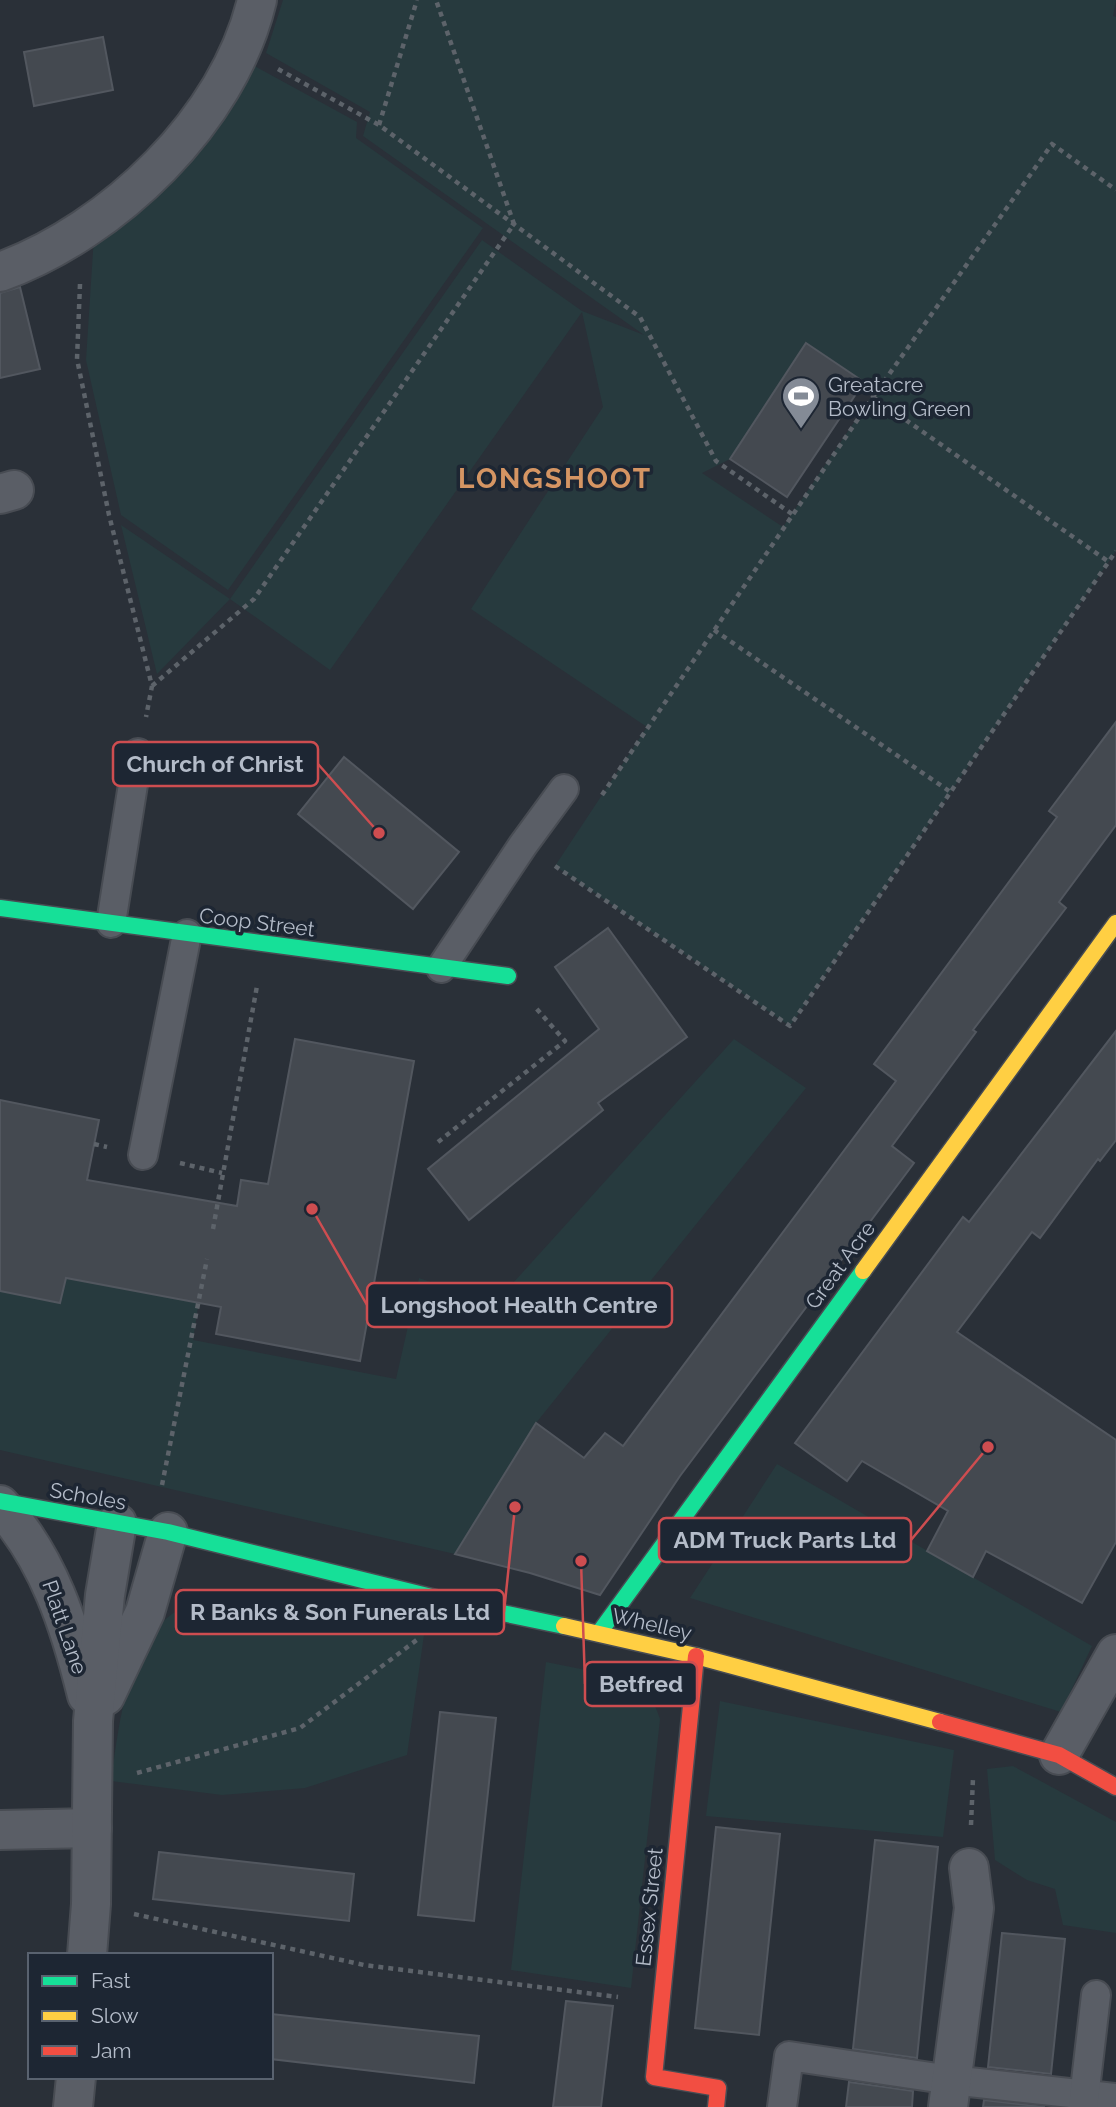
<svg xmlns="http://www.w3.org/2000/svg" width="1116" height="2107" font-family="Raleway,sans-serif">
  <rect width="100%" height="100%" fill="#2a3038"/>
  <g fill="#273a3e" fill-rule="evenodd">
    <path d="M283,0H1116L1113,16L1116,17V551L790,1026L555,866L647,727L471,609L603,407L582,312L330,670L230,599L157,674L121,525L230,599L482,240L582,311L644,335L363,136L370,112L266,53ZM806,343L864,382L872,396L783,527L702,473L730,459Z"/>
    <path d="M247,62L357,122L356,138L483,228L228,590L121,515L86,360L94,236Z"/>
    <path d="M734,1039L806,1088L536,1423L455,1554L0,1450V1291L60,1303L66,1279L199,1300L193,1340L396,1379L419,1278L494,1304Z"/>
    <path d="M777,1464L1092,1646L1061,1712L690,1598Z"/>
    <path d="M224,1599L424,1635L407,1755L305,1788L222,1795L111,1781C120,1722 127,1628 192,1603C202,1600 215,1600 224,1599Z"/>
    <path d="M546,1662L646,1682L660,1719L631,1988L511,1970Z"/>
    <path d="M720,1701L954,1750L943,1837L706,1816Z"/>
    <path d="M1013,1766L1116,1822V1933L1063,1925L1055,1889L1027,1880L995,1860L987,1769Z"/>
  </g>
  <g fill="#444950" stroke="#52575f" stroke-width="2">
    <path d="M103,37L113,90L34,106L24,52Z"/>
    <path d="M20,287L40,369L0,378V293Z"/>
    <path d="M806,343L864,382L787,497L730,459Z"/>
    <path d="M1116,722V825L1059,902L1066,908L973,1030L976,1032L892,1146L914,1163L680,1476L600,1595L530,1573L455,1554L536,1423L584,1458L605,1433L623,1446L896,1081L874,1064L1057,817L1049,811Z"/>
    <path d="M344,757L459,852L413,909L298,814Z"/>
    <path d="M608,928L687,1037L598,1103L603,1110L469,1220L428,1169L599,1029L555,967Z"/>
    <path d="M1116,1031V1140L1100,1161L1098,1159L1040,1238L1032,1232L957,1332L1116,1440V1542L1082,1603L986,1551L973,1577L927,1551L948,1511L862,1461L847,1481L795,1443L963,1217L969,1222Z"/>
    <path d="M295,1039L414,1061L360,1361L216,1334L221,1307L66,1278L60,1303L0,1291V1100L99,1120L87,1180L237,1206L241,1180L268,1184Z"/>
    <path d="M440,1712L496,1718L474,1921L418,1915Z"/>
    <path d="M716,1827L780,1834L759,2035L695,2028Z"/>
    <path d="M875,1840L938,1847L917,2058L853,2049Z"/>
    <path d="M159,1852L354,1874L349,1921L153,1899Z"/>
    <path d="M1002,1933L1065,1939L1051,2074L988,2067Z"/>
    <path d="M566,2001L613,2006L601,2107H553Z"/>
    <path d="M271,2014L479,2036L474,2083L271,2059Z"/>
    <path d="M849,2082L913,2091L912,2107H846Z"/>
    <path d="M984,2100L1045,2107H983Z"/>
  </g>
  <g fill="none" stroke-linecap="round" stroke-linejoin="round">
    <defs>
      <g id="lane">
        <path d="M111,923L138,753"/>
        <path d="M441,968L523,845L564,789"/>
        <path d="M143,1155L187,934"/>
        <path d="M782,2107L789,2056L951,2080L1116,2098"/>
        <path d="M1083,2107L1096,1995"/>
      </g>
      <g id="street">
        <path d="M0,272C113,231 229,120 257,0"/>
        <path d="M0,494L14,490"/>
        <path d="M0,1505C49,1559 70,1626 87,1695"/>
        <path d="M105,1696L145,1612L168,1532"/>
        <path d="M1059,1755L1116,1654"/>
        <path d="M0,1830L92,1828"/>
        <path d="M87,1955L91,1904L93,1721L105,1595L117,1523"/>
        <path d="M73,2107L76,2077"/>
        <path d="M948,2107L974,1908L969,1868"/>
      </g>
      <g id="fast">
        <path d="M0,908L508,976"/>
        <path d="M0,1501L168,1532L464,1605L564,1626"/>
        <path d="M599,1633L863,1271"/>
      </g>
      <g id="slow">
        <path d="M863,1271L1116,923"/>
        <path d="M564,1626L696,1656L940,1722"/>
      </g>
      <g id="jam">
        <path d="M696,1656L654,2077L718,2088L716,2107"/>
        <path d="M940,1722L1059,1755L1116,1787"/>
      </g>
    </defs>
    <use href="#lane" stroke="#484c53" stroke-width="32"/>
    <use href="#street" stroke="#484c53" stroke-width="42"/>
    <use href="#fast" stroke="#484c53" stroke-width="19"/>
    <use href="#slow" stroke="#484c53" stroke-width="19"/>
    <use href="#jam" stroke="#484c53" stroke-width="19"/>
    <g stroke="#5d636a" stroke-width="4.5" stroke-dasharray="5 5" stroke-linecap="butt">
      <path d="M278,69L379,125L640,317L716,461L792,514"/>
      <path d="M379,125L417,0"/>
      <path d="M80,284L77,359L109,515L152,686L146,717"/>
      <path d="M873,397L1109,562"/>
      <path d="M714,630L949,791"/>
      <path d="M152,686L254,599L514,224L436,0"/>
      <path d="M602,795L873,397L1052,144L1116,190"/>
      <path d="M555,866L790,1026L1116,551"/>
      <path d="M438,1142L565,1041L536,1008"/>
      <path d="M94,1144L107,1147"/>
      <path d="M180,1163L222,1173"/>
      <path d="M213,1229L257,986"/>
      <path d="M162,1485L207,1259"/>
      <path d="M137,1773L300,1728L418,1639"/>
      <path d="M971,1825L973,1778"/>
      <path d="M134,1914L364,1965L618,1997"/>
    </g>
    <use href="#lane" stroke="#5a5e66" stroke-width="28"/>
    <use href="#street" stroke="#5a5e66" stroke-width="38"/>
    <use href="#fast" stroke="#16e098" stroke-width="16"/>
    <use href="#slow" stroke="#ffcf43" stroke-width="16"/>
    <use href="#jam" stroke="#f24e42" stroke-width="16"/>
  </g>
  <defs>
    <symbol id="stadium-pin" viewBox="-11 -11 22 30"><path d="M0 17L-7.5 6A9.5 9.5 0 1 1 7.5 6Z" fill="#848b96" stroke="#1d2633"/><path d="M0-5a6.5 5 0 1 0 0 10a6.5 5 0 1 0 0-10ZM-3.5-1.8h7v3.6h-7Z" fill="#fff"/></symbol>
  </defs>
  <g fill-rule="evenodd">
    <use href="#stadium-pin" x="779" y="374" width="44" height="60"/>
  </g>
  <g text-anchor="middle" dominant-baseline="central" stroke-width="7" stroke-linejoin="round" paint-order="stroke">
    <g font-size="21" fill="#b4bcc9" stroke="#1d2633" text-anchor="start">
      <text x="828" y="384">Greatacre<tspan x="828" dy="24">Bowling Green</tspan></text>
    </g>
    <g font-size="21" fill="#b4bcc9" stroke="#1d2633">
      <text transform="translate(257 922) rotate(7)">Coop Street</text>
      <text transform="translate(840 1265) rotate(-54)">Great Acre</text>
      <text transform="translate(88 1496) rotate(10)">Scholes</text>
      <text transform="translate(652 1624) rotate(13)">Whelley</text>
      <text transform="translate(65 1627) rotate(71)">Platt Lane</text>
      <text transform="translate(649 1907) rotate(-84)">Essex Street</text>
    </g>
    <g font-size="28" font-weight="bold" letter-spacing="2" fill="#d59563" stroke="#1d2633">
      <text x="555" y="478">LONGSHOOT</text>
    </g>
  </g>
  <path fill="none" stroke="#ce4d50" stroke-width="2.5" d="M379 833L318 764M312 1209L367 1305M988 1447L911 1540M515 1507L504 1612M581 1561L585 1684"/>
  <g fill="#ce4d50" stroke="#1d2633" stroke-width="2.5">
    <circle cx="379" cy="833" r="7"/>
    <circle cx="312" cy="1209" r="7"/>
    <circle cx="988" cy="1447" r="7"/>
    <circle cx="515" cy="1507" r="7"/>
    <circle cx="581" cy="1561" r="7"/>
  </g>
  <g fill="#1d2633" stroke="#ce4d50" stroke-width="2.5">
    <rect x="113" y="742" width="205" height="44" rx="7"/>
    <rect x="367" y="1283" width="305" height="44" rx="7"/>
    <rect x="659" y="1518" width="252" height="44" rx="7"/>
    <rect x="176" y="1590" width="328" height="44" rx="7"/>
    <rect x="585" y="1662" width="112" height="44" rx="7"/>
  </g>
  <g font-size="23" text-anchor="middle" font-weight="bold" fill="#b4bcc9">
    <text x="215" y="772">Church of Christ</text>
    <text x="519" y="1313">Longshoot Health Centre</text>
    <text x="785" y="1548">ADM Truck Parts Ltd</text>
    <text x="340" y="1620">R Banks &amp; Son Funerals Ltd</text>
    <text x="641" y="1692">Betfred</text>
  </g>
  <rect x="28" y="1953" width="245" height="126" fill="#1d2633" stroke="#59626f" stroke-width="2"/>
  <rect x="42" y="1976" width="35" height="10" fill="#16e098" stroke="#59626f" stroke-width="2"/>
  <text x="91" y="1988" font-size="21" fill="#b4bcc9">Fast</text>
  <rect x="42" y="2011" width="35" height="10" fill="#ffcf43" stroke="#59626f" stroke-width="2"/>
  <text x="91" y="2023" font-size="21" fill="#b4bcc9">Slow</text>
  <rect x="42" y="2046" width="35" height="10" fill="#f24e42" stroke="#59626f" stroke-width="2"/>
  <text x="91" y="2058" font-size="21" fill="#b4bcc9">Jam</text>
</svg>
